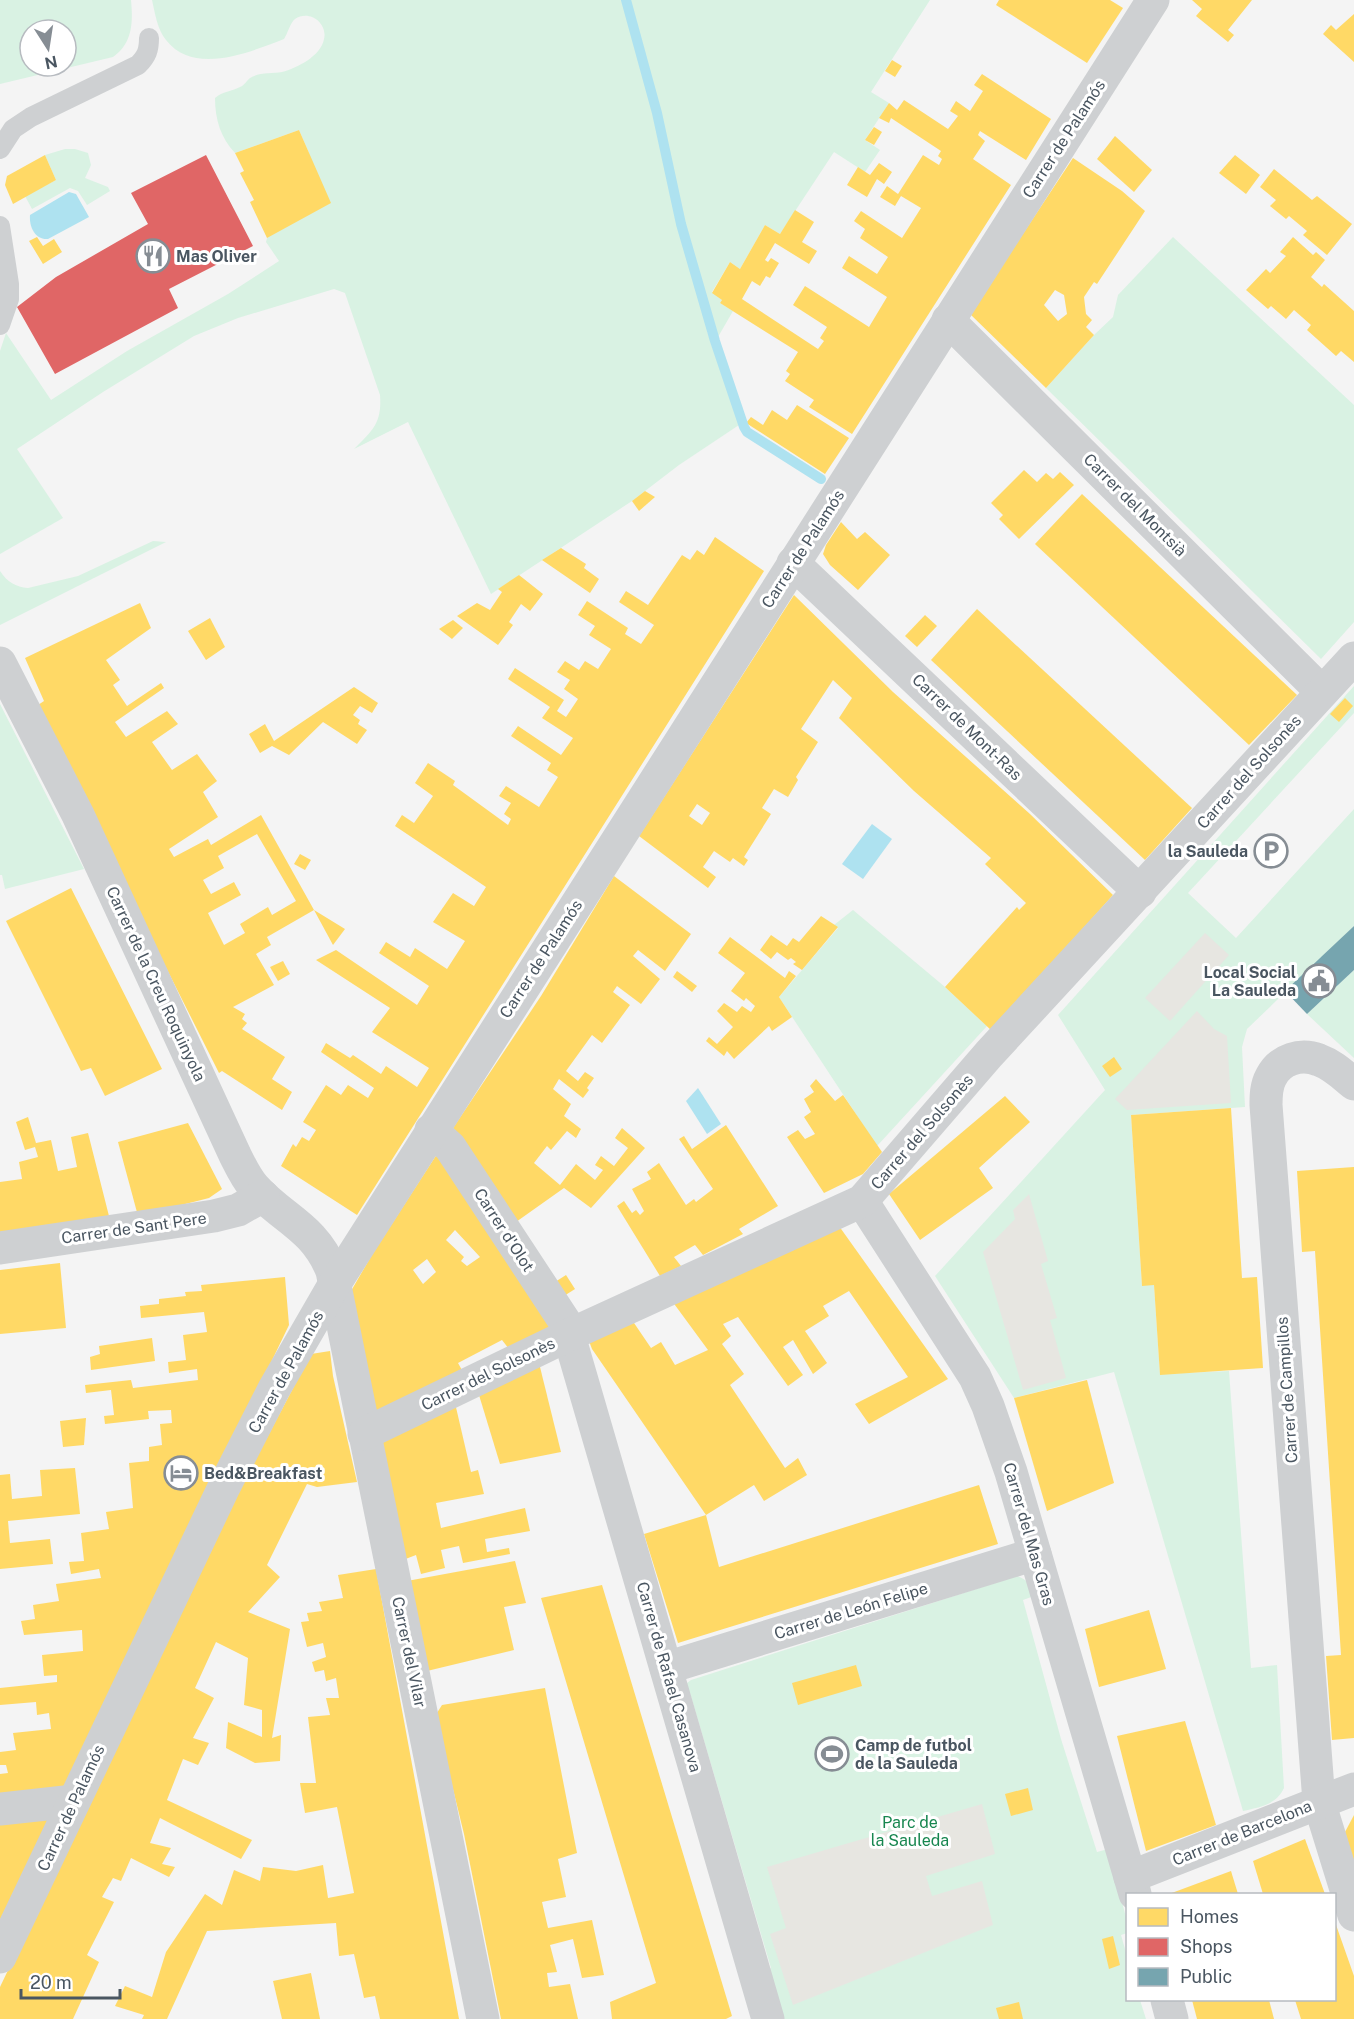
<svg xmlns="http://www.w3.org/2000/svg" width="1354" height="2019" font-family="'Public Sans',sans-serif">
  <rect width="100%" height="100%" fill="#f4f4f4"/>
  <g fill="#d9f2e3" fill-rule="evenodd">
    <path d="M0,0H131C133,22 133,43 113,57L0,84ZM30,30H66V66H30Z"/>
    <path d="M152,0H930L871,92L889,103L865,140L880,150L865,172L834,152L780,234L765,225L740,269L730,262L712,292L722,300L720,303L733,311L718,337L707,331L739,425L679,465L632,501L491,594L408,422L354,449C373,430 382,423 380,395L345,293L334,289L238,318L194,336L103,392L17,449L63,518L0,554V351L6,333L51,400L127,351L228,294L279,261L266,242L267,238L309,153L299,130L235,153C221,138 215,120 215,98C223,91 231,92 240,87C245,85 246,81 250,78C259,72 272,74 282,72C297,68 321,56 324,39C328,23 309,9 295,19C290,23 288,33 284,39C250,52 194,76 166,40C157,29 155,13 152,0Z"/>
    <path d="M65,149H75L88,153L91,165L85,178L108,187L110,191L87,205L78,191L70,188L32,209L25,196L56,180L45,155Z"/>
    <path d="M1173,237L1354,405V622L1321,659L1046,388L1094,335L1113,317L1118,295Z"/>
    <path d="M153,541L166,542L0,625V571C7,582 16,587 28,588L78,576Z"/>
    <path d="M1354,686V713L1188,893L1236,938L1354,809V926L1247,1029L1242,1047L1245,1107L1131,1115L1142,1285H1154L1160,1374L1229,1371L1251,1668L1277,1665L1284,1788C1276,1805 1260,1807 1243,1811L1114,1372L1014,1398L935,1276L1105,1090L1058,1015Z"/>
    <path d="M0,704L84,869L5,889L2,875H0Z"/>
    <path d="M853,910L945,987L987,1026L877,1146L779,997L838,928L834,925Z"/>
    <path d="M1354,970V1058L1307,1014Z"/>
    <path d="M1017,1576C1028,1580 1031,1585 1034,1596L1023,1600L1061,1739L1097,1852L1108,1849L1127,1921V1933L1121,1935L1127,1956L1128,2000H1140L1146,2019H776L762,1973L771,1968L690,1693L678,1690L691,1680Z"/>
  </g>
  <g fill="#e7e6e1">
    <path d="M1205,933L1229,955L1170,1021L1145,998Z"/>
    <path d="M1197,1011L1214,1029L1227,1036L1231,1103L1127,1110L1115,1099Z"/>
    <path d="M1029,1194L1048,1261L1041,1264L1057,1318L1050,1320L1066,1378L1023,1390L983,1252L1015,1219L1013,1210Z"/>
    <path d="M982,1804L995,1854L926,1876L932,1896L982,1881L993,1925L793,2005L770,1934L786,1928L767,1867Z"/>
  </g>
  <g fill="#aee2f0">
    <path d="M69,192L76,194L89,217L48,239C35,240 29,227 30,215Z"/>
    <path d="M872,824L892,839L863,879L842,864Z"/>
    <path d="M698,1088L721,1124L707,1134L686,1101Z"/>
  </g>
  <g fill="#ffd966" fill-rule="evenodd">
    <path d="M999,0H1110L1123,8L1087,63L996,5Z"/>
    <path d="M1192,0H1252L1228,30L1234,35L1228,42L1196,16L1202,9Z"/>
    <path d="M1354,14V62L1323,34L1331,25L1336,30Z"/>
    <path d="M892,60L902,66L895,77L885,71Z"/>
    <path d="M982,74L1051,119L1026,160L980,131L978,135L985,141L973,159L1011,185L852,434L809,407L814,400L785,381L790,374L786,371L798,352L720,303L722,300L712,293L730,262L740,269L765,225L780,234L795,210L814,222L802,242L817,251L809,264L775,243L765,260L768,262L771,258L779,263L770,278L766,276L760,286L752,281L742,299L818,349L824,341L820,338L827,327L793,305L805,286L869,327L887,297L842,268L849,256L877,274L888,257L860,238L865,229L854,221L861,211L902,238L921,208L901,196L895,206L880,197L887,186L898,194L923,155L939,165L942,159L938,156L941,151L891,118L889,123L879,118L889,103L897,110L904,100L948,129L958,116L950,111L956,101L970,111L983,91L974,85Z"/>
    <path d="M874,127L882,132L874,145L865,140Z"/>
    <path d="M299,130L331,203L267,238L250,202L254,200L240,173L244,171L235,153Z"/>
    <path d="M1115,136L1152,170L1134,192L1097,159Z"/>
    <path d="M45,155L56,180L13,204L5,185L7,176Z"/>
    <path d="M1235,155L1260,175L1246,194L1219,173Z"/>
    <path d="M1073,158L1122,191L1145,211L1097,284L1094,282L1084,297L1086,314L1092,320L1086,327L1094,335L1046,388L970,314ZM1055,290L1064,295L1067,314L1058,321L1044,305Z"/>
    <path d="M879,163L892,172L884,184L877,179L867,197L847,185L858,167L870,175Z"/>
    <path d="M1274,169L1312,200L1317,196L1352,224L1327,255L1303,235L1307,231L1289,216L1286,219L1270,206L1276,200L1260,187Z"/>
    <path d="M37,237L43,246L54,239L62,252L43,264L29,241Z"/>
    <path d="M1293,237L1313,255L1316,252L1325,260L1311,277L1322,287L1324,284L1354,311V362L1341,351L1336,356L1307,330L1311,325L1294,310L1286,319L1271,306L1268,309L1246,290L1266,269L1270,273L1286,256L1280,252Z"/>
    <path d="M797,405L849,438L825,474L746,423L751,417L763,425L772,410L787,420Z"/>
    <path d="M1024,470L1037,482L1046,473L1053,479L1060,472L1074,485L1019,539L999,519L1003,515L991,503Z"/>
    <path d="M645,491L655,497L639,511L632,501Z"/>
    <path d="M1082,494L1297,695L1249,745L1035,544Z"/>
    <path d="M841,522L857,539L865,532L890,555L858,590L830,565L823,554L826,545Z"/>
    <path d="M715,537L764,571L357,1215L281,1166L293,1144L296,1147L302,1137L309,1141L316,1130L303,1122L326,1085L341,1095L348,1085L368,1098L374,1088L321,1052L326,1043L350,1058L353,1055L381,1074L386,1066L417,1087L429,1068L372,1032L390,1008L316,960L336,950L417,1005L429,986L379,953L386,942L410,957L415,948L447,969L465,941L433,922L453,893L474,906L486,887L395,826L402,815L414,823L433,796L415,783L428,763L455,781L453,785L508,825L511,819L504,814L511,803L499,796L506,786L539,807L558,777L547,770L551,763L511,736L518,726L561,755L573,738L542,718L550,707L508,679L515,668L564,700L557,711L566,717L578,699L564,689L570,680L557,672L565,661L579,670L585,661L598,669L611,649L589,635L595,626L578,615L587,601L628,628L625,634L641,644L654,625L619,602L626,591L648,605L682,555L690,560L697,550L704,555Z"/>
    <path d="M561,548L586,564L584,568L599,579L590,593L542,560Z"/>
    <path d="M519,575L543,594L530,611L521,604L509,622L513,625L498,645L457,616L477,603L490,610L502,592L498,589Z"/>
    <path d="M794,595L893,692L1030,814L1113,895L992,1031L945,987L1017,907L1019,910L1026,903L985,864L991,858L914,791L839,718L852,698L833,680L801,729L818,742L796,777L798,780L788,797L774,789L762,808L771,814L744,857L748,860L744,866L733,858L730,862L714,851L703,867L716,877L708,888L639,836ZM697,804L710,813L702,825L689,816Z"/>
    <path d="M140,603L151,628L106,660L120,680L113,685L127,706L161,683L164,688L115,722L126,737L167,711L178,724L152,742L172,770L197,754L217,781L203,792L218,817L169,849L174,857L208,839L211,845L261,815L314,910L345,929L333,945L314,910L267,937L271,945L256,954L274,985L233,1007L245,1014L242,1019L247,1023L242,1029L285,1057L272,1079L292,1092L282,1110L222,1071L219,1073L35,707L44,701L25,658ZM257,834L296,901L272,915L268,907L240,924L245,933L224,945L208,913L241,895L234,882L211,894L203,880L224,868L218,856Z"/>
    <path d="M977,609L1192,808L1145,860L931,660Z"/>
    <path d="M925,615L937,626L917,647L905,636Z"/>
    <path d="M210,618L225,647L206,660L188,631Z"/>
    <path d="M453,620L463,628L452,639L439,629Z"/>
    <path d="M354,687L378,703L372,713L360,706L353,715L360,720L358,724L367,730L357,744L323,722L289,755L272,746L260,753L249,734L265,724L274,741Z"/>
    <path d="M1345,698L1353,706L1339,722L1330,714Z"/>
    <path d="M300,854L311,860L305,870L294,864Z"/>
    <path d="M614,876L691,934L665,971L638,950L633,956L660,979L641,1004L617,986L613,992L630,1005L602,1043L592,1035L566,1071L578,1081L585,1072L594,1078L587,1088L589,1090L583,1098L559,1079L553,1089L571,1104L564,1116L581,1129L576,1138L567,1131L551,1150L547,1146L534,1163L560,1185L576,1164L595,1180L603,1170L595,1165L601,1156L614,1166L628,1148L615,1138L622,1128L645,1148L591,1208L564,1188L516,1222L453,1128L541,996Z"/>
    <path d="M71,888L162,1069L105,1096L91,1068L81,1071L6,921Z"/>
    <path d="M821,916L838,927L802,970L793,964L796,962L791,958L788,960L777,952L771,959L760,950L771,935L787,946L793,938L799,942Z"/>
    <path d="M730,937L785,978L789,971L796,976L779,997L792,1017L772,1031L769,1026L734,1059L727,1051L724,1056L706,1041L709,1037L717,1044L733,1027L717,1011L724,1003L737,1012L742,1006L751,1012L755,1006L746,998L744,1001L731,991L745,973L718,953Z"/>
    <path d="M283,961L290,974L278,981L270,967Z"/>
    <path d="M677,971L697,986L692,992L673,977Z"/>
    <path d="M1114,1057L1122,1069L1110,1077L1102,1066Z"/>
    <path d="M816,1079L835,1101L843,1095L882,1152L863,1174L824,1193L787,1137L798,1130L805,1139L815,1134L804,1117L811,1112L804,1099L814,1092L810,1086Z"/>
    <path d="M1005,1096L1030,1122L979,1168L993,1188L920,1240L889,1194Z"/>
    <path d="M1231,1108L1242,1278L1257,1277L1263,1368L1160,1375L1154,1285L1142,1286L1131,1115Z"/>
    <path d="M28,1117L36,1143L51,1140L58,1171L77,1167L71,1137L88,1133L110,1220L0,1235V1182L22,1179L19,1162L38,1157L35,1147L25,1150L16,1122Z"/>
    <path d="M188,1123L222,1189L209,1198L138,1216L118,1142Z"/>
    <path d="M726,1125L778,1206L739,1229L743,1234L703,1255L695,1245L674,1257L681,1266L660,1276L617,1206L624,1201L632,1213L636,1210L640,1215L644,1211L632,1189L651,1179L647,1172L659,1163L686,1205L694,1199L696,1202L713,1189L679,1139L684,1136L692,1149Z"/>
    <path d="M437,1154L552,1328L509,1349L502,1340L458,1363L463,1372L375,1415L351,1291L373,1253ZM455,1230L480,1257L467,1266L461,1261L464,1257L446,1240ZM427,1259L436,1272L423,1284L413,1270Z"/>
    <path d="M1354,1167V1738L1332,1740L1326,1656L1341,1655L1315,1251L1302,1252L1297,1171Z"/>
    <path d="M834,1219L948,1379L869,1424L855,1404L908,1377L849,1291L823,1306L829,1316L805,1331L827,1363L813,1374L793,1340L783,1347L803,1375L788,1386L738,1317L723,1324L731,1336L722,1344L744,1374L730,1385L785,1468L798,1458L807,1475L764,1501L754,1485L706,1515L592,1349L589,1341L632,1320L651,1348L661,1342L675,1365L708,1350L672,1301Z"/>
    <path d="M60,1263L66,1328L0,1334V1270Z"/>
    <path d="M566,1275L575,1289L564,1296L555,1282Z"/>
    <path d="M285,1277L289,1325L66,1788L0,1798V1774L8,1773L6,1765H0V1752L16,1750L13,1733L51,1729L49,1713L37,1715L36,1702L0,1705V1688L57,1682V1675L44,1676L42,1655L83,1651L82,1630L24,1635L21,1621L35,1619L33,1605L59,1601L56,1584L101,1578L99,1569L71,1574L69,1562L84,1561L81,1533L109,1529L106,1512L133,1508L129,1463L149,1461V1447L162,1445L160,1424L172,1423L171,1410L148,1411L149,1419L105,1424L104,1416L114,1415L111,1390L86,1393L85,1385L131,1380L133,1388L198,1380L197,1369L169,1373L168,1362L186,1360L183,1335L207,1332L204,1312L141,1318L140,1306L159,1304V1299L186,1296L185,1292L202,1291L201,1285Z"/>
    <path d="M152,1338L155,1361L91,1370L90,1357L100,1354L99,1346Z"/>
    <path d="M330,1351L333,1376L357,1482L317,1487L307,1484L267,1565L280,1577L248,1612L290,1629L272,1738L281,1735L280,1761L255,1763L226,1748L228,1722L262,1737V1710L244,1705L248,1658L216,1642L195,1688L214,1698L193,1738L209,1743L198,1765L183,1759L167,1800L252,1840L241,1859L160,1818L150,1843L171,1848L162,1864L175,1867L169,1877L131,1858L121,1881L113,1878L102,1897L114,1902L87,1955L99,1962L73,2019H0V1987L221,1525L311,1354Z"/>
    <path d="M539,1363L561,1452L500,1464L479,1395Z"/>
    <path d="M1087,1380L1114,1483L1047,1511L1014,1398Z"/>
    <path d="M455,1403L471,1472L478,1470L484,1494L436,1503L441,1528L525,1508L530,1531L485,1539L487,1552L509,1548L510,1554L463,1563L459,1546L441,1550L445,1568L421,1574L416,1555L403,1560L381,1438Z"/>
    <path d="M86,1418L84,1445L63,1447L60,1421Z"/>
    <path d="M75,1468L80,1514L8,1521L10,1543L50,1539L53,1564L0,1569V1475L10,1474L12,1499L42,1496L40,1470Z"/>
    <path d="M979,1485L998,1544L678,1643L644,1534L706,1515L719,1567Z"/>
    <path d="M515,1561L526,1603L504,1607L514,1650L427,1671L407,1581Z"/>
    <path d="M376,1569L459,2019H380L375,1996L364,1998L354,1954L339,1956L336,1923L207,1931L167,2019H142L144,2015L115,2006L125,1986L152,1997L166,1952L205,1894L222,1905L234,1870L260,1881L263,1867L296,1871L323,1865L328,1898L354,1893L337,1807L305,1813L300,1783H316L308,1717L330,1715L326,1698H339L336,1678L326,1681L324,1670L315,1672L312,1662L326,1657L323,1643L307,1647L301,1622L309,1621L307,1613L322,1611L319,1602L343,1598L338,1575Z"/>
    <path d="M602,1585L732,2016L726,2019H612L610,2002L656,1983L541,1598Z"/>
    <path d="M1149,1610L1166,1669L1099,1687L1085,1629Z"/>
    <path d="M856,1665L862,1686L798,1705L792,1683Z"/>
    <path d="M545,1688L577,1853L558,1859L566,1897L542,1902L548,1928L592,1920L604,1975L582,1978L573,1939L550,1945L557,1972L547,1973L549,1987L570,1984L578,2019H501L464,1834L435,1716L442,1705Z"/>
    <path d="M1185,1721L1216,1825L1146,1851L1117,1736Z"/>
    <path d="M1028,1788L1033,1810L1011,1816L1005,1794Z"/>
    <path d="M1354,1815V1859H1353L1345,1832Z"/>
    <path d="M50,1817L0,1920V1821Z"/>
    <path d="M1305,1839L1325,1894H1263L1253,1861Z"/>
    <path d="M1231,1871L1238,1894H1169Z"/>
    <path d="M1335,1922L1354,1976V2019H1301L1295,2000H1335Z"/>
    <path d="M1113,1936L1120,1965L1109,1969L1102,1939Z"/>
    <path d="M311,1973L320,2019H282L273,1981Z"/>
    <path d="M1192,2000H1269L1274,2019H1197Z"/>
    <path d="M1019,2002L1023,2019H999L996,2008Z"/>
  </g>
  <path fill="#e06666" d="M206,155L253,246L169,289L178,308L55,374L17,307L56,277L148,224L131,193Z"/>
  <path fill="#76a5af" d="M1354,926V970L1307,1014L1285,991Z"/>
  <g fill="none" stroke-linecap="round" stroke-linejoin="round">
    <path stroke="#aee2f0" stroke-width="10" d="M626,0L657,113L681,224L715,341L744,427L747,432L821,479"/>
    <g stroke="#ced0d2" stroke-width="20">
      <path d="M0,149L13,129L31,117L138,65C147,56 149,50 149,38"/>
      <path d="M0,226L9,284V299L0,325"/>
    </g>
    <g stroke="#ced0d2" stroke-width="33">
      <path d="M948,320L1322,692"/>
      <path d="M793,563L1140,892"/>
      <path d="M0,663L78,815L235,1155C240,1165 246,1178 254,1187C282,1219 314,1226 332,1271L483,2019"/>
      <path d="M1354,1084C1343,1075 1333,1065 1319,1060C1301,1053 1280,1059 1271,1077C1266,1086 1266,1096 1266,1105L1319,1802L1354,1915"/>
      <path d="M431,1130L450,1147L565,1322L768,2019"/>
      <path d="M862,1201L975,1377L988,1406L1011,1472L1135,1894"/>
      <path d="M0,1248L214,1216L238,1210L263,1196"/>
      <path d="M364,1434L569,1335L862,1201L989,1054L1354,658"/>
      <path d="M666,1668L1035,1554"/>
      <path d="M0,1809L74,1801"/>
      <path d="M1130,1877L1354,1789"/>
      <path d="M0,1957L224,1487L274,1389L334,1285L1153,0"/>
      <path d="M1167,2000L1172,2019"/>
    </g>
  </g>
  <defs>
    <symbol id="restaurant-ring" viewBox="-11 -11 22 22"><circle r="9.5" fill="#fff" stroke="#868d94" stroke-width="1.5"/><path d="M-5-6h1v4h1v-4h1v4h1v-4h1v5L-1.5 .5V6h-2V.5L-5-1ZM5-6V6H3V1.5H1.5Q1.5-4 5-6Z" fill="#868d94"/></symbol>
    <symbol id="parking-ring" viewBox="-11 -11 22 22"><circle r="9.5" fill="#fff" stroke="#868d94" stroke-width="1.5"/><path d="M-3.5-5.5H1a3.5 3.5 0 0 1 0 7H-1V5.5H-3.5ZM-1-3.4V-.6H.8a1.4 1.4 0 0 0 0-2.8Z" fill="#868d94"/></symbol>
    <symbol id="civic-ring" viewBox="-11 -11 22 22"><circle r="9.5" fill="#fff" stroke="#868d94" stroke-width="1.5"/><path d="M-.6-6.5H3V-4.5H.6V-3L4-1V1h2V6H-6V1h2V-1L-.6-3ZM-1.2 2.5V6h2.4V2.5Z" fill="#868d94"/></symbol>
    <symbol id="hotel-ring" viewBox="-11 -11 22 22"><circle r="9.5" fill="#fff" stroke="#868d94" stroke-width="1.5"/><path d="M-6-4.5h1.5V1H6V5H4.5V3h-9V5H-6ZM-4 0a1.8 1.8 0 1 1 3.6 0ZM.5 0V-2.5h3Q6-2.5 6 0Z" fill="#868d94"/></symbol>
    <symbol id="stadium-ring" viewBox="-11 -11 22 22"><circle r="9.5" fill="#fff" stroke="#868d94" stroke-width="1.5"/><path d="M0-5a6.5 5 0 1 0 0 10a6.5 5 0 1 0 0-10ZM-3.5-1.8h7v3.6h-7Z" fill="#868d94"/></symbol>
  </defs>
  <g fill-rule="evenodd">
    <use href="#restaurant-ring" x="134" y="237" width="38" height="38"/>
    <use href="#parking-ring" x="1252" y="832" width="38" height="38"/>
    <use href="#civic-ring" x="1300" y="962" width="38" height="38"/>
    <use href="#hotel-ring" x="162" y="1454" width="38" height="38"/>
    <use href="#stadium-ring" x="813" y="1735" width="38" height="38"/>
  </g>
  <g text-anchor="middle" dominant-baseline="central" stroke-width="6" stroke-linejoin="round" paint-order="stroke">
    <g font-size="16" fill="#4a5661" stroke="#fff">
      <text transform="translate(1064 139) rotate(-57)">Carrer de Palamós</text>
      <text transform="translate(1135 505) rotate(45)">Carrer del Montsià</text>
      <text transform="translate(803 549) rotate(-57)">Carrer de Palamós</text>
      <text transform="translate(967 727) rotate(44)">Carrer de Mont-Ras</text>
      <text transform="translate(1249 772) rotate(-48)">Carrer del Solsonès</text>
      <text transform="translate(541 959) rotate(-57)">Carrer de Palamós</text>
      <text transform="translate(156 984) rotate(65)">Carrer de la Creu Roquinyola</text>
      <text transform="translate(922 1132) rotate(-49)">Carrer del Solsonès</text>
      <text transform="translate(134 1228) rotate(-8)">Carrer de Sant Pere</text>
      <text transform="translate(504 1230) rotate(57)">Carrer d'Olot</text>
      <text transform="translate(286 1372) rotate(-61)">Carrer de Palamós</text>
      <text transform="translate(488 1374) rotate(-26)">Carrer del Solsonès</text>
      <text transform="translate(1287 1390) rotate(-94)">Carrer de Campillos</text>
      <text transform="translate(1029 1534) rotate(74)">Carrer del Mas Gras</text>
      <text transform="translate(851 1611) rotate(-17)">Carrer de León Felipe</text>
      <text transform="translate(409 1652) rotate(78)">Carrer del Vilar</text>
      <text transform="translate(669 1677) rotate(74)">Carrer de Rafael Casanova</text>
      <text transform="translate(71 1808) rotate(-65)">Carrer de Palamós</text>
      <text transform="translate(1242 1833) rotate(-22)">Carrer de Barcelona</text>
    </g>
    <g font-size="16" font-weight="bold" fill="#4a5661" stroke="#fff" text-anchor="start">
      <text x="176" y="256">Mas Oliver</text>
      <text x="1248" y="851" text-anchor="end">la Sauleda</text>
      <text x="1296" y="972" text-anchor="end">Local Social<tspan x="1296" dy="18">La Sauleda</tspan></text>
      <text x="204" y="1473">Bed&amp;Breakfast</text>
      <text x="855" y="1745">Camp de futbol<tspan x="855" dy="18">de la Sauleda</tspan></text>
    </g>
    <g font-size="16" fill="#17864f" stroke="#fff">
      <text x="910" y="1822">Parc de<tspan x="910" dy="18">la Sauleda</tspan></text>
    </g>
  </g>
  <rect x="1126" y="1893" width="210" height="108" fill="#ffffff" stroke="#b7bbc0" stroke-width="1.5"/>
  <rect x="1138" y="1908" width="30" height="18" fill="#ffd966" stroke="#b7bbc0" stroke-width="1.5"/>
  <text x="1180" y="1923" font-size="18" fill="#4a5661">Homes</text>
  <rect x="1138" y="1938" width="30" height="18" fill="#e06666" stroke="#b7bbc0" stroke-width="1.5"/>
  <text x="1180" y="1953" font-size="18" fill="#4a5661">Shops</text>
  <rect x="1138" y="1968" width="30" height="18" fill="#76a5af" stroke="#b7bbc0" stroke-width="1.5"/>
  <text x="1180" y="1983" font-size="18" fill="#4a5661">Public</text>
  <g transform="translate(48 48) rotate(168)"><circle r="28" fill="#ffffff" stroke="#b7bbc0" stroke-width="1.5"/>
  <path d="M0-4.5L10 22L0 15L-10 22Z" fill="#868d94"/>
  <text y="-9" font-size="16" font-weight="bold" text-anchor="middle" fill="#4a5661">N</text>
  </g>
  <path d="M21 1989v9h99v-9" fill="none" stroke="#4a5661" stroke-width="3"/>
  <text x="30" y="1989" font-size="18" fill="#4a5661" stroke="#ffffff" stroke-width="4.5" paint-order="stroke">20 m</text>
</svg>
